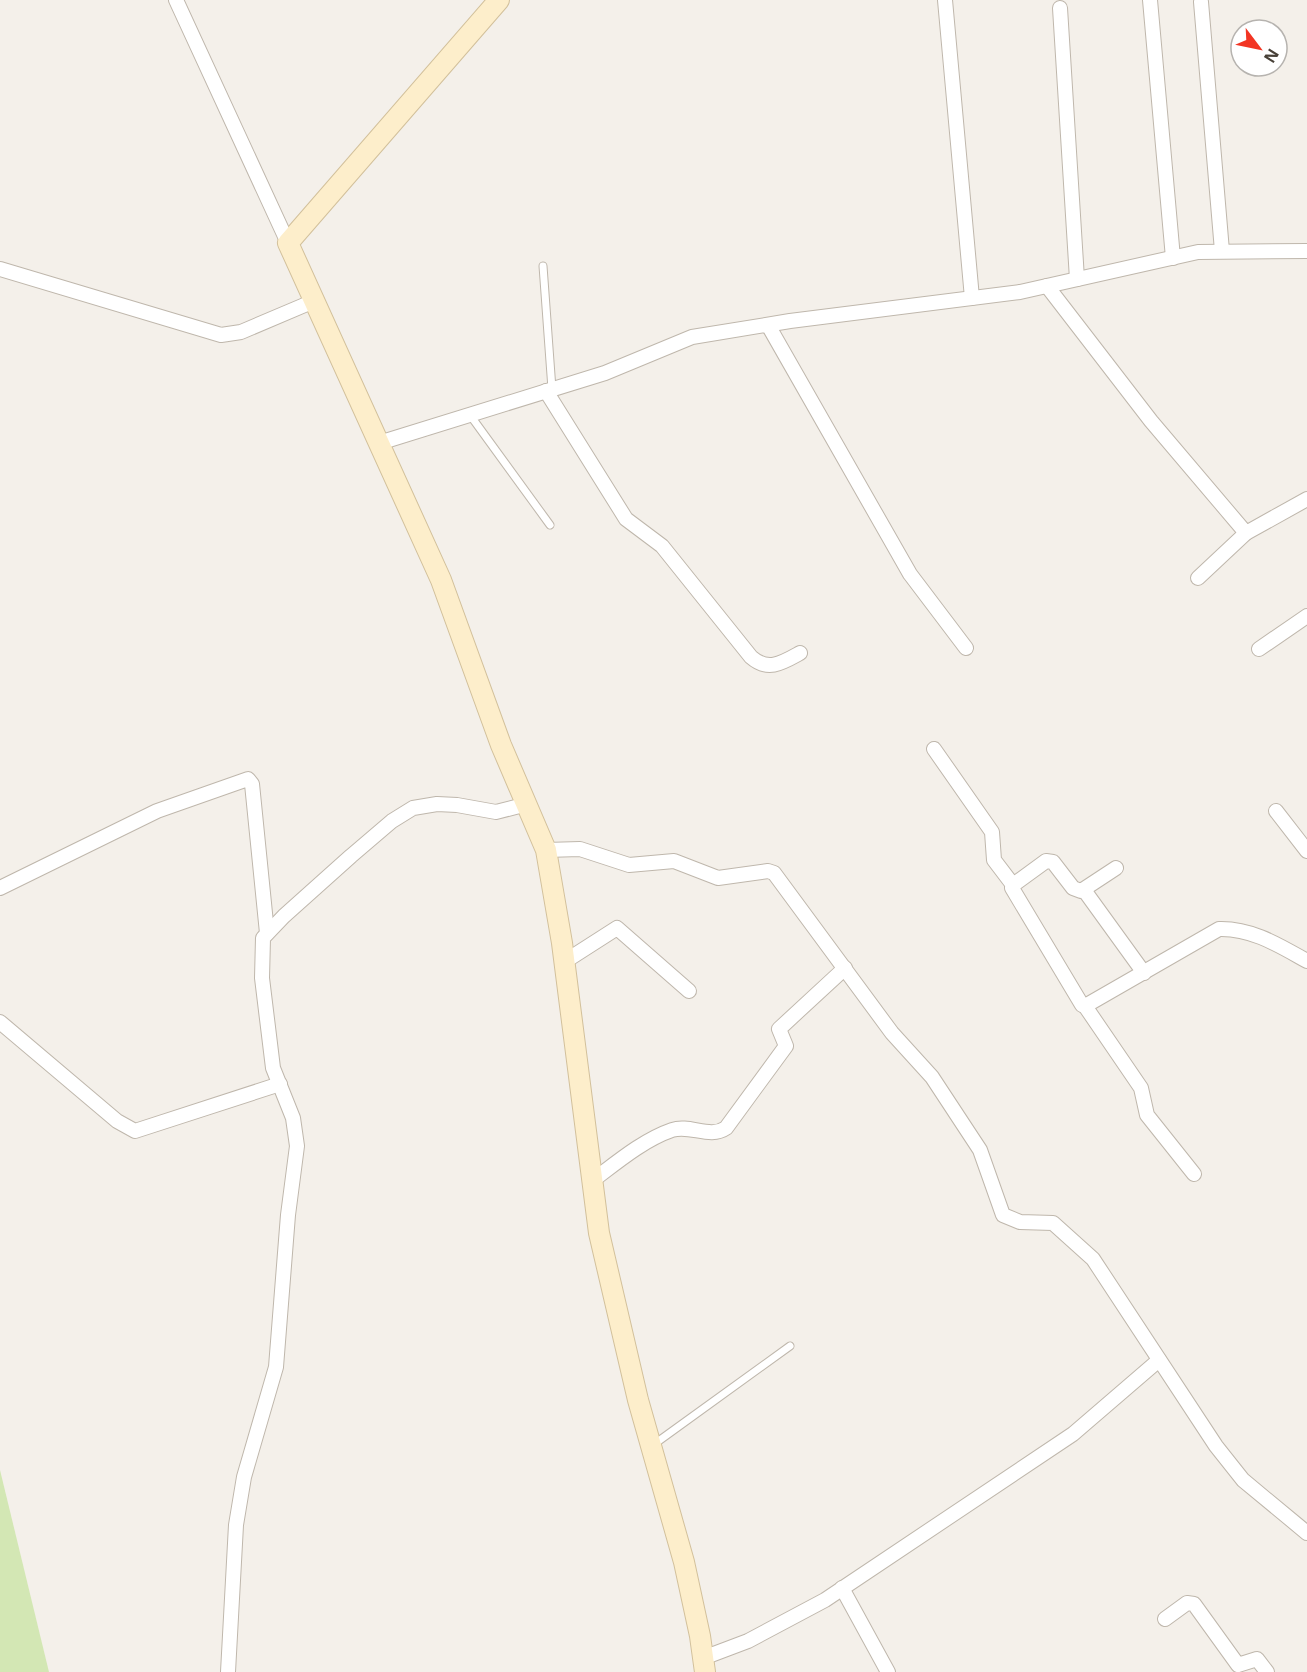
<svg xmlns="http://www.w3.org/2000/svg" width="1307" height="1672" font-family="'Open Sans',sans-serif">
  <rect width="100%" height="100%" fill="#f4f0ea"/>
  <path fill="#d3e7b4" d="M0,1470L49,1672H0Z"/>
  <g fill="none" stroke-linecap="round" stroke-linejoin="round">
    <defs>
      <g id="lane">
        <path d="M543,266L552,389"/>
        <path d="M470,415L550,525"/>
        <path d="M653,1445L790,1346"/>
      </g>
      <g id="street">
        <path d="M176,0L288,243"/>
        <path d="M945,0L972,298"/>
        <path d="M1150,0L1173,258"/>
        <path d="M1201,2L1222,251"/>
        <path d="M1060,8L1077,279"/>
        <path d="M0,269L221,335L241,332L314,301"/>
        <path d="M1047,286L1151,421L1246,533L1307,499"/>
        <path d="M768,325L910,574L966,648"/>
        <path d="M546,391L626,519L662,546L751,657C768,672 782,663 800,653"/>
        <path d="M379,443L605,373L692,337L790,321L1020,292L1198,252L1307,251"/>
        <path d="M1198,578L1246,533"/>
        <path d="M1259,649L1307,616"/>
        <path d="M934,749L992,832L994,860L1013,885"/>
        <path d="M1276,811L1307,851"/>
        <path d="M546,850L580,849L629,865L674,861L718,878L768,871L774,873L892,1033L932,1077L980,1150L1003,1215L1020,1222L1053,1223L1093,1259L1216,1446L1243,1480L1307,1533"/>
        <path d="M1116,868L1081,891L1073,888L1053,862L1046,861L1013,885L1012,888L1082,1005L1085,1006L1219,929C1252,928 1280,946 1307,961"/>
        <path d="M0,888L157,811L248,779L252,784L267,933"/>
        <path d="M1084,890L1144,973"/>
        <path d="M564,962L617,928L689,991"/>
        <path d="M1085,1006L1141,1088L1147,1115L1194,1174"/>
        <path d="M0,1022L117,1121L135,1131L280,1084"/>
        <path d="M592,1181C616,1163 643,1140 672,1130C690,1124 710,1139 726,1128L786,1046L779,1029L845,968"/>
        <path d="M842,1588L888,1672"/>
        <path d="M1165,1619L1187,1603L1194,1604L1238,1665L1257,1659L1267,1672"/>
        <path d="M703,1658L748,1641L825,1600L1073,1434L1159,1360"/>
        <path d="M228,1672L236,1525L244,1477L276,1367L288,1215L297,1146L293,1118L273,1068L262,978L263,938L284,916L351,856L392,821L413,808L437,804L457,805L496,812L527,804"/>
      </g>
      <path id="secondary" d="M499,0L288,243L441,580L501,745L546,850L562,943L599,1233L638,1400L684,1562L700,1636L705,1672"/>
    </defs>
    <use href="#lane" stroke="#bfb7ac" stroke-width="9"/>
    <use href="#street" stroke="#bfb7ac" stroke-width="16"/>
    <use href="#secondary" stroke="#d2c09b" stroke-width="22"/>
    <use href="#lane" stroke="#fff" stroke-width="7"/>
    <use href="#street" stroke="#fff" stroke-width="14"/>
    <use href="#secondary" stroke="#fdeecb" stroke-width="20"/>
  </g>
  <g transform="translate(1259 48) rotate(122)"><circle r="28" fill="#ffffff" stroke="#b6b3af" stroke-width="1.5"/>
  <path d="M0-4.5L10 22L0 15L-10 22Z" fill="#f23523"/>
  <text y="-9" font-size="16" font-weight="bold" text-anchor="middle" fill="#484138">N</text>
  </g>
</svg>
